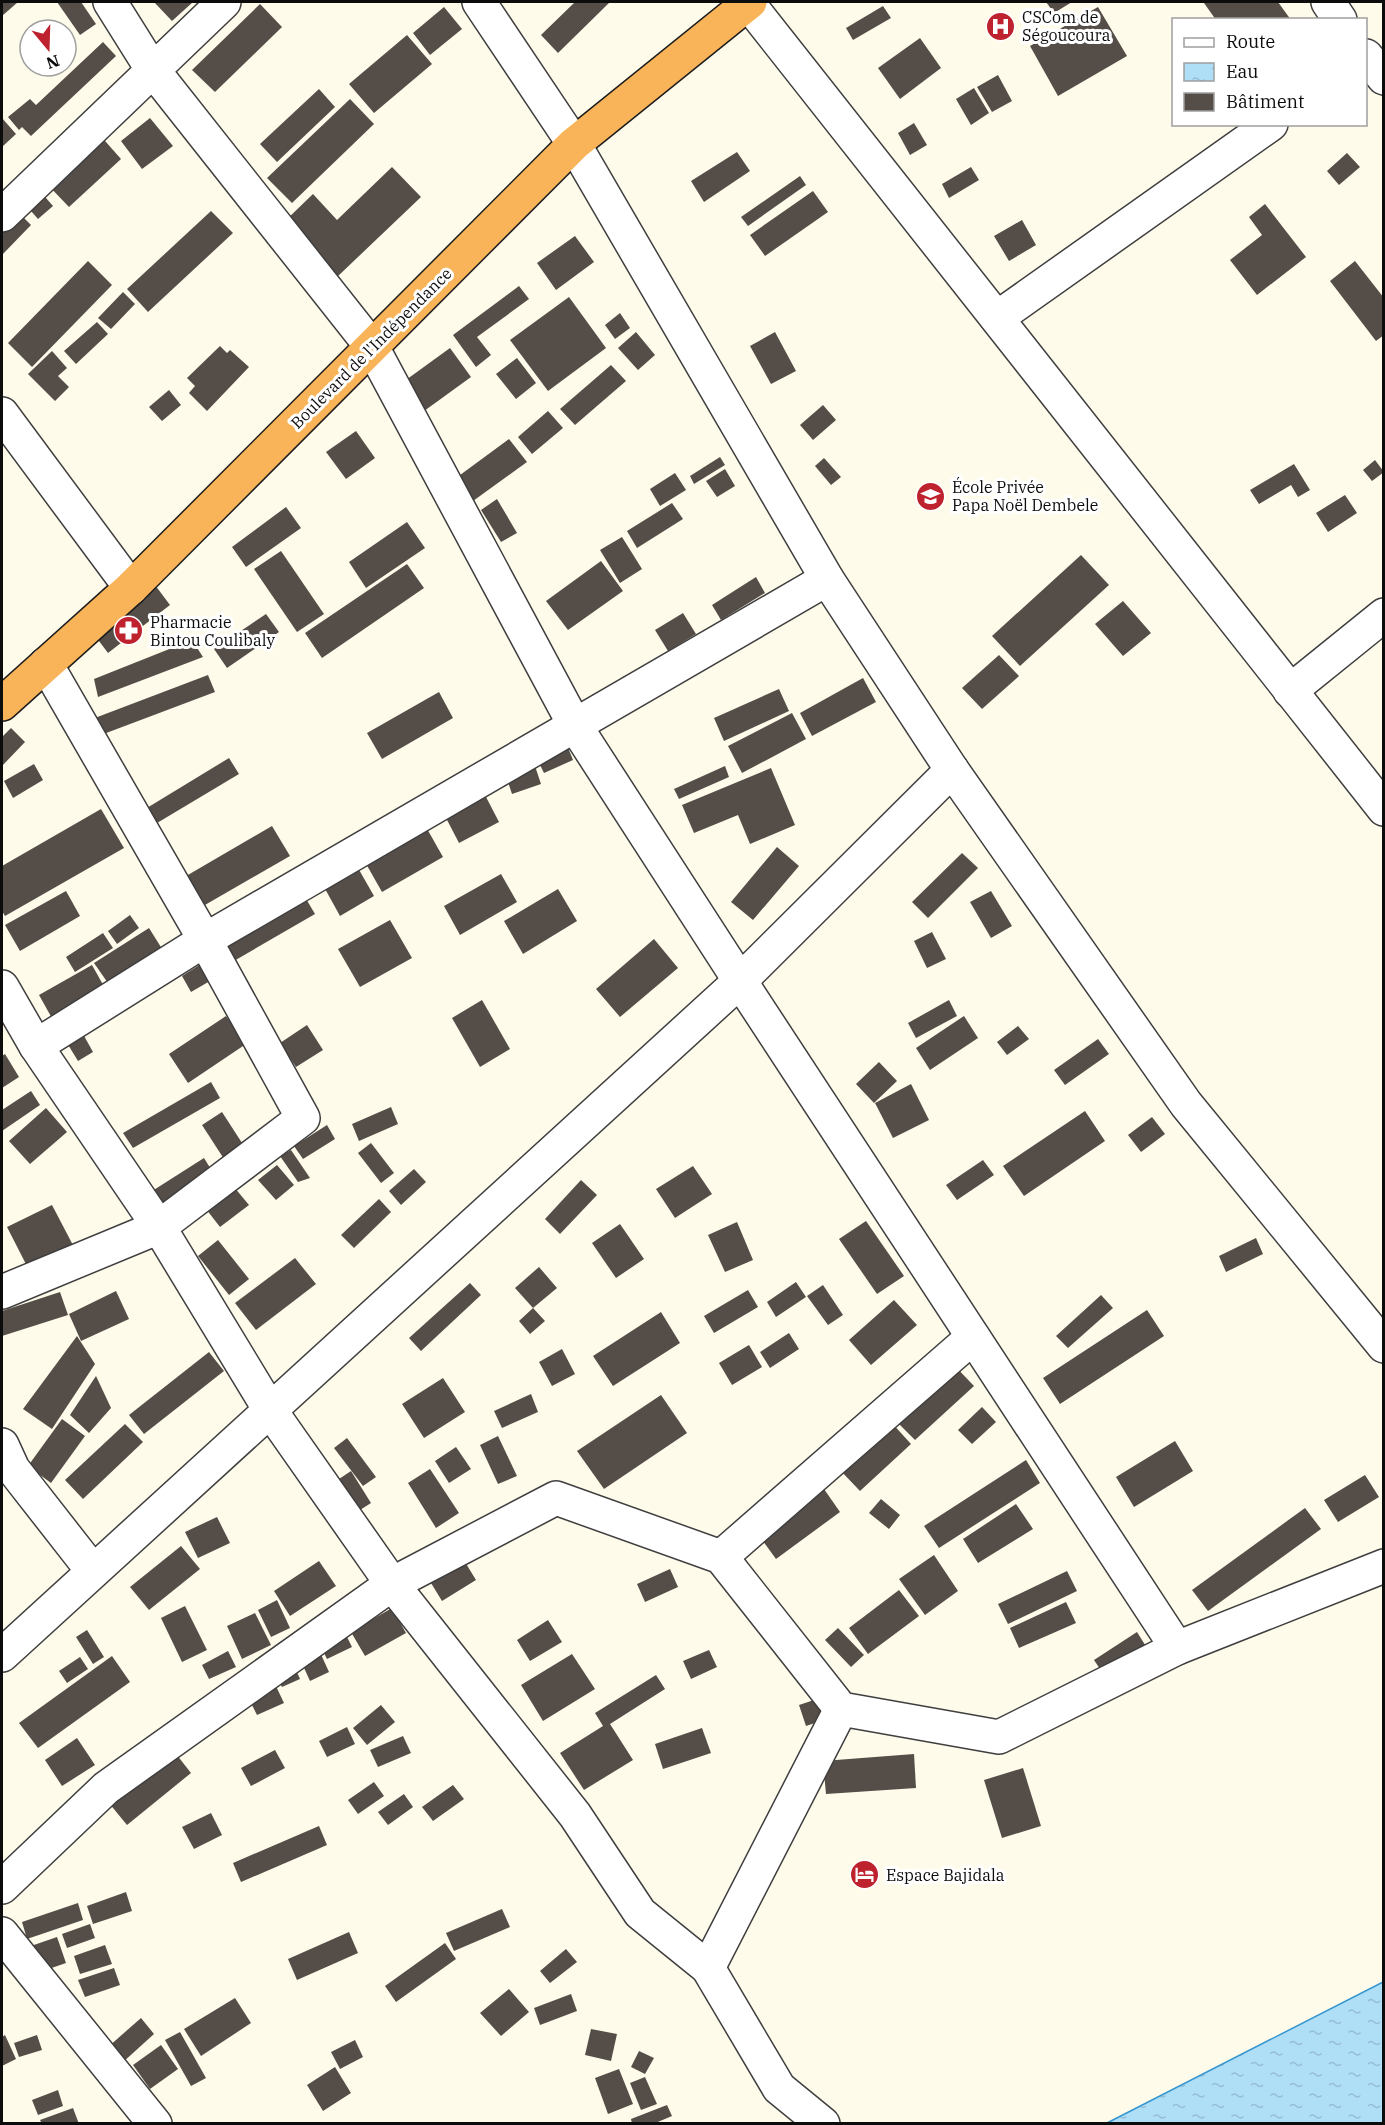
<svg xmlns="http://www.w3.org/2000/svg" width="1385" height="2125" font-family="'IBM Plex Serif',serif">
  <defs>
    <pattern id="water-ripples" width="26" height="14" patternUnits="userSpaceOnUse" patternTransform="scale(1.5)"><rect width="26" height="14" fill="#afdef7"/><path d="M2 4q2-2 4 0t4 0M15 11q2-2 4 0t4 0" fill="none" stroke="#95bdd3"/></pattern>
  </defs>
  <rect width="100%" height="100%" fill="#fffbeb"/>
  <path fill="url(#water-ripples)" stroke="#3596cf" stroke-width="1.5" d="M1383,1982V2123H1107Z"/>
  <g fill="#554d48">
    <path d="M2,2H18L2,16Z"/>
    <path d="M57,2H81L96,24L80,35Z"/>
    <path d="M154,2H193L172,21Z"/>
    <path d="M575,2H610L558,53L541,35Z"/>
    <path d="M1046,2H1072L1054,13Z"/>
    <path d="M1205,2H1278L1291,20H1216L1204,3Z"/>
    <path d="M260,4L282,27L215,92L192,70Z"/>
    <path d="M883,6L891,18L853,40L846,28Z"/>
    <path d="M444,7L462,29L430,55L413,33Z"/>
    <path d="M1098,7L1127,56L1058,96L1030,46Z"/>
    <path d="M407,35L432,64L374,113L349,84Z"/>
    <path d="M920,38L941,68L900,99L878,68Z"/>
    <path d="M103,42L116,56L31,136L22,127L19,130L8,117L30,99L36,105Z"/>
    <path d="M998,75L1012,101L992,112L977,87Z"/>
    <path d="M974,88L989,113L971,125L956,99Z"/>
    <path d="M319,89L335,107L277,162L260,144Z"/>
    <path d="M350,99L374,124L292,203L267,178Z"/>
    <path d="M2,118L16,134L2,147Z"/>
    <path d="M150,118L173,146L142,169L121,141Z"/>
    <path d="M914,123L927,145L910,155L898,133Z"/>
    <path d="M98,133L121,159L69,207L45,182Z"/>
    <path d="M737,152L750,171L704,202L691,181Z"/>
    <path d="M1347,153L1360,167L1339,185L1327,171Z"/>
    <path d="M392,167L421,197L337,277L284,222L313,194L337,220Z"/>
    <path d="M971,167L979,180L949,198L942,184Z"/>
    <path d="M800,176L806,185L748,226L741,217Z"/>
    <path d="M39,190L53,206L38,219L24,203Z"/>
    <path d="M813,191L828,212L765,256L750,235Z"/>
    <path d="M1265,204L1306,257L1257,295L1230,260L1262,235L1249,217Z"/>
    <path d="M14,208L31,225L2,255V221Z"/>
    <path d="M211,211L233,233L148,312L127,289Z"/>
    <path d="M1022,220L1036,245L1009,261L994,236Z"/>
    <path d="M575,236L594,262L556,290L537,263Z"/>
    <path d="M88,261L112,285L32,367L8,343Z"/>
    <path d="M1355,261L1384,298V335L1376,341L1330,281Z"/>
    <path d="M519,286L529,299L477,337L491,355L476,367L453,335Z"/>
    <path d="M123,292L135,304L111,329L98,318Z"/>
    <path d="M569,297L606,348L548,391L510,340Z"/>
    <path d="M620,313L630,328L615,339L605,325Z"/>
    <path d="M97,322L108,334L76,364L64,351Z"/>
    <path d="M636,332L655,355L638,370L618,348Z"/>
    <path d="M775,332L796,371L771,384L750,346Z"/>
    <path d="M220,346L227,353L230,350L249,367L207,411L189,393L195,386L187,378Z"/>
    <path d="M450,348L471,377L420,414L399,385Z"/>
    <path d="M52,351L67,368L58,376L69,387L55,401L28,374Z"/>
    <path d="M517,358L536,383L516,399L496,374Z"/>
    <path d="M611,365L626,381L575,425L560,409Z"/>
    <path d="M169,390L181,405L162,421L149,407Z"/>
    <path d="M823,405L836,420L813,440L800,425Z"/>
    <path d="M548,411L563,428L532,454L518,437Z"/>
    <path d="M356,431L375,458L346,479L326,452Z"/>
    <path d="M509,439L527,462L473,501L456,478Z"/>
    <path d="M720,457L725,465L694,484L690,476Z"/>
    <path d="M824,458L841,477L831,485L815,466Z"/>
    <path d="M1375,460L1384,472L1372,481L1363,470Z"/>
    <path d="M1294,464L1310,490L1298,497L1291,485L1259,504L1250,490Z"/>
    <path d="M725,469L735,486L717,497L706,481Z"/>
    <path d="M675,473L686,490L660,506L650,489Z"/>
    <path d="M1345,495L1357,513L1328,532L1316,513Z"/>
    <path d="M497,499L517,533L501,542L481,510Z"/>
    <path d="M672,503L683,519L637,548L627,531Z"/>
    <path d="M286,507L301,528L246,567L232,547Z"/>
    <path d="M407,522L425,548L366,588L349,562Z"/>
    <path d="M622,537L642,569L620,583L600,550Z"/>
    <path d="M281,551L324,614L297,632L254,569Z"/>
    <path d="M1081,555L1109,585L1020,666L992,636Z"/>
    <path d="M601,561L623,591L568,630L546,601Z"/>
    <path d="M407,564L424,588L322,658L305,633Z"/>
    <path d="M756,577L765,593L721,620L712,605Z"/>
    <path d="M152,581L170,605L108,653L90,629Z"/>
    <path d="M1123,601L1151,633L1123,656L1095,624Z"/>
    <path d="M683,613L696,634L668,651L655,630Z"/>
    <path d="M266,614L279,632L227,668L214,649Z"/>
    <path d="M192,640L203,657L98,697L94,679Z"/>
    <path d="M999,655L1019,676L982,709L962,688Z"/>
    <path d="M208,675L215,692L85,741L79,724Z"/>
    <path d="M863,678L876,702L812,736L800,713Z"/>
    <path d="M779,689L789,711L724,741L714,718Z"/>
    <path d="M439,692L453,718L382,759L367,733Z"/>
    <path d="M792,713L806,739L742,773L728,746Z"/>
    <path d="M11,728L25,742L2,766V737Z"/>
    <path d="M567,745L573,760L544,773L537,759Z"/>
    <path d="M229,758L239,774L147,829L137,814Z"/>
    <path d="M534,763L541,784L512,794L505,773Z"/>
    <path d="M34,764L43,780L13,798L4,781Z"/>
    <path d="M725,766L729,777L679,799L674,789Z"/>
    <path d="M771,768L795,825L750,844L738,815L694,833L682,805Z"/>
    <path d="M485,795L499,822L459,843L445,816Z"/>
    <path d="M101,809L124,848L5,916L2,911V866Z"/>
    <path d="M272,826L290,856L198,909L181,879Z"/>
    <path d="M426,827L443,857L382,892L365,862Z"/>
    <path d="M777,847L799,866L753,920L731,902Z"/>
    <path d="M962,853L978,868L928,918L912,902Z"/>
    <path d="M358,868L374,896L340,916L324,887Z"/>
    <path d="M501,874L517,902L460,935L444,906Z"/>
    <path d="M296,882L315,914L227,965L208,933Z"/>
    <path d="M558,889L577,921L523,954L504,921Z"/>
    <path d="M66,891L80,916L20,951L5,925Z"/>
    <path d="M991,891L1012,926L991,938L970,902Z"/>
    <path d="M130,915L139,928L117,944L108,931Z"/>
    <path d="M390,920L412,958L360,987L338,949Z"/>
    <path d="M149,928L164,952L110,986L94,963Z"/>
    <path d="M932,932L946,959L927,968L914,941Z"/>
    <path d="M103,933L113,948L75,972L66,957Z"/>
    <path d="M654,939L678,968L620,1017L596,989Z"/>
    <path d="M201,964L210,981L191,992L182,976Z"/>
    <path d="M92,965L106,990L53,1020L39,995Z"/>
    <path d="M482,1000L510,1049L480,1067L452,1018Z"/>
    <path d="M949,1000L957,1016L916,1038L908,1023Z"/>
    <path d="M226,1016L246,1044L188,1083L169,1054Z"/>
    <path d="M964,1016L978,1038L930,1070L916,1048Z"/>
    <path d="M307,1025L323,1050L296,1067L280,1043Z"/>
    <path d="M1018,1026L1029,1039L1007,1055L997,1042Z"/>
    <path d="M83,1034L93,1052L78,1061L67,1043Z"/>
    <path d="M1098,1039L1109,1054L1065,1085L1054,1070Z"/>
    <path d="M5,1054L19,1077L2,1088V1056Z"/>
    <path d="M879,1062L897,1081L874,1103L856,1084Z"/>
    <path d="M211,1082L220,1098L133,1148L123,1133Z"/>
    <path d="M911,1084L929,1120L893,1138L875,1103Z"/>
    <path d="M31,1091L40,1105L2,1131V1110Z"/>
    <path d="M391,1107L398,1124L359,1141L352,1124Z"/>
    <path d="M46,1108L67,1132L30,1164L9,1141Z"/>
    <path d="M1085,1111L1105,1141L1024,1196L1003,1166Z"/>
    <path d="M222,1112L244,1146L224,1159L202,1125Z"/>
    <path d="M1152,1117L1165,1134L1141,1152L1128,1135Z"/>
    <path d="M327,1125L335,1139L303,1159L294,1146Z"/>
    <path d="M371,1143L394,1173L381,1183L358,1153Z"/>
    <path d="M291,1150L310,1178L298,1182L280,1156Z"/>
    <path d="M204,1158L212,1171L157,1206L149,1193Z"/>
    <path d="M983,1160L994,1175L957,1200L946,1185Z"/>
    <path d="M277,1165L294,1185L276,1200L258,1180Z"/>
    <path d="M693,1166L712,1194L675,1218L656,1189Z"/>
    <path d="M414,1169L426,1182L401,1205L389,1191Z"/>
    <path d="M581,1180L597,1195L560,1234L545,1219Z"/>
    <path d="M234,1187L249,1205L220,1227L206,1209Z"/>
    <path d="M379,1199L391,1212L354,1248L341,1235Z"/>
    <path d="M52,1205L75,1249L30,1272L7,1227Z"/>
    <path d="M866,1221L904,1276L877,1294L839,1239Z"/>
    <path d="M737,1222L753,1260L725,1272L708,1235Z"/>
    <path d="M620,1224L644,1259L616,1278L592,1243Z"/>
    <path d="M1256,1238L1263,1254L1226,1272L1219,1256Z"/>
    <path d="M218,1240L249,1279L229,1295L198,1256Z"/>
    <path d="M295,1258L316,1284L256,1330L235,1303Z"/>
    <path d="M539,1267L557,1288L533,1308L515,1288Z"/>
    <path d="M796,1282L806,1297L776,1317L767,1302Z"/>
    <path d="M470,1283L481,1295L421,1351L409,1338Z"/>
    <path d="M823,1285L843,1315L828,1325L807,1296Z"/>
    <path d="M748,1290L758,1307L714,1333L704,1316Z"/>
    <path d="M116,1291L129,1319L81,1341L69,1314Z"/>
    <path d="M60,1292L68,1315L2,1336V1311Z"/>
    <path d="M1101,1295L1113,1308L1068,1348L1056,1336Z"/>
    <path d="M894,1300L917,1325L871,1365L849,1340Z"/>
    <path d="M533,1308L545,1321L530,1334L519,1321Z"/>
    <path d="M1147,1310L1164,1336L1060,1404L1043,1378Z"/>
    <path d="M661,1312L680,1343L613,1386L593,1356Z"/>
    <path d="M789,1333L799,1349L770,1368L760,1352Z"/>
    <path d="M77,1336L95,1364L52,1429L23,1409Z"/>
    <path d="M749,1345L762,1367L732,1385L719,1363Z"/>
    <path d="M562,1349L575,1374L552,1386L539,1362Z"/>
    <path d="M209,1352L224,1371L144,1434L129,1415Z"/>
    <path d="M952,1363L974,1386L915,1440L893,1418Z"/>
    <path d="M96,1376L111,1408L89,1433L70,1415Z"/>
    <path d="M443,1378L465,1412L424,1438L402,1404Z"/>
    <path d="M531,1394L538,1412L502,1428L494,1411Z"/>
    <path d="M661,1395L687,1433L604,1489L577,1451Z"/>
    <path d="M982,1407L996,1422L972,1444L958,1430Z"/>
    <path d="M62,1419L85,1436L51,1483L28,1466Z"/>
    <path d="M891,1422L911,1444L860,1491L839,1469Z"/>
    <path d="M125,1424L143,1442L83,1499L65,1480Z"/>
    <path d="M498,1436L517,1476L498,1484L480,1445Z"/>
    <path d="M347,1438L376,1477L363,1486L334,1448Z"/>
    <path d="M1175,1441L1193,1471L1134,1507L1116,1477Z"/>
    <path d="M456,1447L471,1469L449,1483L435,1461Z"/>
    <path d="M1026,1460L1040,1483L939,1548L924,1526Z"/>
    <path d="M430,1469L459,1513L436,1528L408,1483Z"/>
    <path d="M351,1471L371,1503L360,1510L339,1479Z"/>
    <path d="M1365,1475L1379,1497L1338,1522L1324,1500Z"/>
    <path d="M824,1489L840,1512L776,1559L760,1537Z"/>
    <path d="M881,1499L900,1515L889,1529L869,1513Z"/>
    <path d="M1016,1504L1033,1529L978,1563L963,1539Z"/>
    <path d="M1305,1508L1321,1529L1208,1611L1192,1590Z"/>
    <path d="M217,1517L230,1543L198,1558L185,1532Z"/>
    <path d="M181,1546L200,1569L149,1610L130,1587Z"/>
    <path d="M934,1555L958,1591L925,1615L899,1579Z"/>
    <path d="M319,1561L336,1586L290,1616L274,1591Z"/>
    <path d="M465,1562L476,1580L442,1601L431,1583Z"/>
    <path d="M670,1569L678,1587L645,1602L637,1584Z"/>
    <path d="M1067,1571L1077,1591L1008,1624L998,1604Z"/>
    <path d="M899,1590L919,1616L868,1654L849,1628Z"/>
    <path d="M277,1600L290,1628L271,1637L258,1610Z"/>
    <path d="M1066,1602L1076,1623L1019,1648L1010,1628Z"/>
    <path d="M185,1606L207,1650L182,1662L161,1618Z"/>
    <path d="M392,1608L406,1633L365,1656L351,1632Z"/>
    <path d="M255,1613L271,1645L242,1659L227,1626Z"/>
    <path d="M548,1620L562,1642L530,1661L517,1640Z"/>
    <path d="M838,1628L864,1655L851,1667L825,1640Z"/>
    <path d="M87,1630L104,1657L93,1664L76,1637Z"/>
    <path d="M1137,1632L1147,1648L1104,1675L1094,1660Z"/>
    <path d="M347,1637L352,1647L327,1659L322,1649Z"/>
    <path d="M319,1650L329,1672L310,1681L300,1659Z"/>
    <path d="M709,1650L717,1667L691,1679L683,1661Z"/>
    <path d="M228,1651L236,1667L209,1679L202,1665Z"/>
    <path d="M572,1654L595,1689L543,1721L521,1685Z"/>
    <path d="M112,1656L130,1682L38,1748L19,1723Z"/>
    <path d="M80,1657L88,1669L67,1683L59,1671Z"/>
    <path d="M293,1663L300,1679L282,1687L274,1673Z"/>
    <path d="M656,1675L665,1689L610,1724L633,1760L584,1790L560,1753L603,1726L595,1713Z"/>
    <path d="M274,1682L284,1703L257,1715L247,1695Z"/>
    <path d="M817,1699L824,1720L806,1726L799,1705Z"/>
    <path d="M381,1705L395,1722L367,1745L353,1728Z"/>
    <path d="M347,1727L355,1744L327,1757L319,1741Z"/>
    <path d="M702,1728L711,1753L663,1769L655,1744Z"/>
    <path d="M403,1736L411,1753L378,1767L370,1750Z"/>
    <path d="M77,1738L95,1765L62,1786L45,1760Z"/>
    <path d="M169,1745L191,1773L127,1825L104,1797Z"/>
    <path d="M275,1750L285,1768L251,1786L241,1768Z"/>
    <path d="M914,1754L916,1788L826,1794L823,1761Z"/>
    <path d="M1023,1768L1041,1826L1002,1838L984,1780Z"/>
    <path d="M374,1782L384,1796L358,1814L348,1800Z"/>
    <path d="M453,1785L464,1799L433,1821L422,1807Z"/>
    <path d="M404,1794L413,1807L388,1825L378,1812Z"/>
    <path d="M211,1813L222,1835L194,1849L182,1827Z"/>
    <path d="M319,1826L327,1845L241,1882L233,1863Z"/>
    <path d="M126,1892L132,1911L93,1924L87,1906Z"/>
    <path d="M78,1903L83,1920L27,1939L22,1922Z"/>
    <path d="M502,1909L510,1927L454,1951L446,1933Z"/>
    <path d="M90,1924L95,1938L67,1948L62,1934Z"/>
    <path d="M349,1932L358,1953L297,1980L288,1959Z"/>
    <path d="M57,1937L66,1963L40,1972L31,1946Z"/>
    <path d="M445,1943L456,1959L396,2002L385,1986Z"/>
    <path d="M105,1945L112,1964L80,1974L74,1956Z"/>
    <path d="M566,1949L577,1962L550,1983L540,1971Z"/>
    <path d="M114,1968L120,1985L85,1997L78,1980Z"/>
    <path d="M509,1989L529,2012L501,2036L480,2013Z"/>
    <path d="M571,1994L577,2011L540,2025L534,2008Z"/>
    <path d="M235,1998L251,2023L201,2056L184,2029Z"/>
    <path d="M141,2018L154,2034L122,2063L108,2047Z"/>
    <path d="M591,2029L617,2034L611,2061L585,2055Z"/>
    <path d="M180,2032L206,2078L191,2086L165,2040Z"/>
    <path d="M5,2035L16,2059L2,2066V2037Z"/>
    <path d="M37,2035L42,2050L19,2057L14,2043Z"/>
    <path d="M355,2040L363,2057L340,2069L331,2052Z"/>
    <path d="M161,2045L178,2069L150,2089L133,2065Z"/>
    <path d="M639,2051L654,2058L645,2074L631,2067Z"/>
    <path d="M335,2067L351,2093L323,2111L307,2085Z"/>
    <path d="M619,2069L633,2104L608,2114L595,2078Z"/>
    <path d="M645,2077L657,2104L641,2110L630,2083Z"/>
    <path d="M58,2090L63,2106L38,2115L32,2100Z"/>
    <path d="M667,2105L672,2116L653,2124H632L631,2119Z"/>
    <path d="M73,2108L79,2124H42L40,2120Z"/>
  </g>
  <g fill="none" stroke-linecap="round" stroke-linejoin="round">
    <defs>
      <g id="minor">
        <path d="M110,2L152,69L372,347L574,724L740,981L1177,1648"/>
        <path d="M479,2L574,144L827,579L952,770L1186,1104L1384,1346"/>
        <path d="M1328,2L1340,20"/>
        <path d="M748,3L1384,809"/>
        <path d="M1366,56L1384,78"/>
        <path d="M2,215L224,2"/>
        <path d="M997,318L1271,124"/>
        <path d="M2,414L131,588"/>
        <path d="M1290,691L1384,615"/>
        <path d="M2,987L36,1046L159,1227L270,1410L392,1584L575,1815L640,1913L708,1968L779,2088L823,2124"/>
        <path d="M36,1046L205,940L827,579"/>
        <path d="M2,1292L159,1227L303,1118L205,940L46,664"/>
        <path d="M2,1445L13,1469L92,1570"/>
        <path d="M721,1557L973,1337"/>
        <path d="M2,1655L740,981L952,770"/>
        <path d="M2,1887L106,1788L392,1584L556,1498L721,1557L841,1709L999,1737L1177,1648L1384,1566"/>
        <path d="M2,1934L155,2124"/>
        <path d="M708,1968L841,1709"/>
      </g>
      <path id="trunk" d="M2,704L131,588L574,144L750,2"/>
    </defs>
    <use href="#minor" stroke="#3f3f3f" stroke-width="36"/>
    <use href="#trunk" stroke="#1d1d1d" stroke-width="36"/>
    <use href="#minor" stroke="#fff" stroke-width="33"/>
    <use href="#trunk" stroke="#f9b459" stroke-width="33"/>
  </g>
  <defs>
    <symbol id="hospital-disc" viewBox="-11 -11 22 22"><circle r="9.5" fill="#be222e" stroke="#fff"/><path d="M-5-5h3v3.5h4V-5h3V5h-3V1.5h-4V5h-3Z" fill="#fff"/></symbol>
    <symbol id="school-disc" viewBox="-11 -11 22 22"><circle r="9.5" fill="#be222e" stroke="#fff"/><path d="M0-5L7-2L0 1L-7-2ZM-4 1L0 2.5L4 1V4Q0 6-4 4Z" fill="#fff"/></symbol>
    <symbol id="pharmacy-disc" viewBox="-11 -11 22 22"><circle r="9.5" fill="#be222e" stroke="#fff"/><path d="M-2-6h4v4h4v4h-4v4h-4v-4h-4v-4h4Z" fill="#fff"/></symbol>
    <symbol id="hotel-disc" viewBox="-11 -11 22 22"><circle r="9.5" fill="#be222e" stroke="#fff"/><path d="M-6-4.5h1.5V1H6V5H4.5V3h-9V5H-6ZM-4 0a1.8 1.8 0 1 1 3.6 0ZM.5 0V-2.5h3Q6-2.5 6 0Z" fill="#fff"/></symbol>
  </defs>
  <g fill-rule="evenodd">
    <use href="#hospital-disc" x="984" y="10" width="33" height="33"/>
    <use href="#school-disc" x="914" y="480" width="33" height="33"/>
    <use href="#pharmacy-disc" x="112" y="614" width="33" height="33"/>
    <use href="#hotel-disc" x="848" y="1858" width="33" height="33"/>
  </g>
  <g text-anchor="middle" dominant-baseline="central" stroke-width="6" stroke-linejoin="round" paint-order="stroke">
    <g font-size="16" fill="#0c0c0c" stroke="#fff" text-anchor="start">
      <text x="1022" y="17">CSCom de<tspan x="1022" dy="18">Ségoucoura</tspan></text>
      <text x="952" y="487">École Privée<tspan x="952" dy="18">Papa Noël Dembele</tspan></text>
      <text x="150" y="622">Pharmacie<tspan x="150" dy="18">Bintou Coulibaly</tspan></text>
      <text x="886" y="1875">Espace Bajidala</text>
    </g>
    <g font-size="16" fill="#0c0c0c" stroke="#fff">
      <text transform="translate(371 348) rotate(-45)">Boulevard de l'Indépendance</text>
    </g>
  </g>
  <rect width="1385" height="2125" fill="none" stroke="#0c0c0c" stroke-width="6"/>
  <rect x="1172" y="18" width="195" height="108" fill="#ffffff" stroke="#9e9e9e" stroke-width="1.5"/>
  <rect x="1184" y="38" width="30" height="9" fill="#ffffff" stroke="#9e9e9e" stroke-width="1.5"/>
  <text x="1226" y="48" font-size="18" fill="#0c0c0c">Route</text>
  <rect x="1184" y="63" width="30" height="18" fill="url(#water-ripples)" stroke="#9e9e9e" stroke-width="1.5"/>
  <text x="1226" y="78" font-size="18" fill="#0c0c0c">Eau</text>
  <rect x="1184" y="93" width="30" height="18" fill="#554d48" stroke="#9e9e9e" stroke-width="1.5"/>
  <text x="1226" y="108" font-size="18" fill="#0c0c0c">Bâtiment</text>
  <g transform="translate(48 48) rotate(161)"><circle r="28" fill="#ffffff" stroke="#9e9e9e" stroke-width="1.5"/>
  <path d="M0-4.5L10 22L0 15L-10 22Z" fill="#be222e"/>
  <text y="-9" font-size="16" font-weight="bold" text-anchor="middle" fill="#0c0c0c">N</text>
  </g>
</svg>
